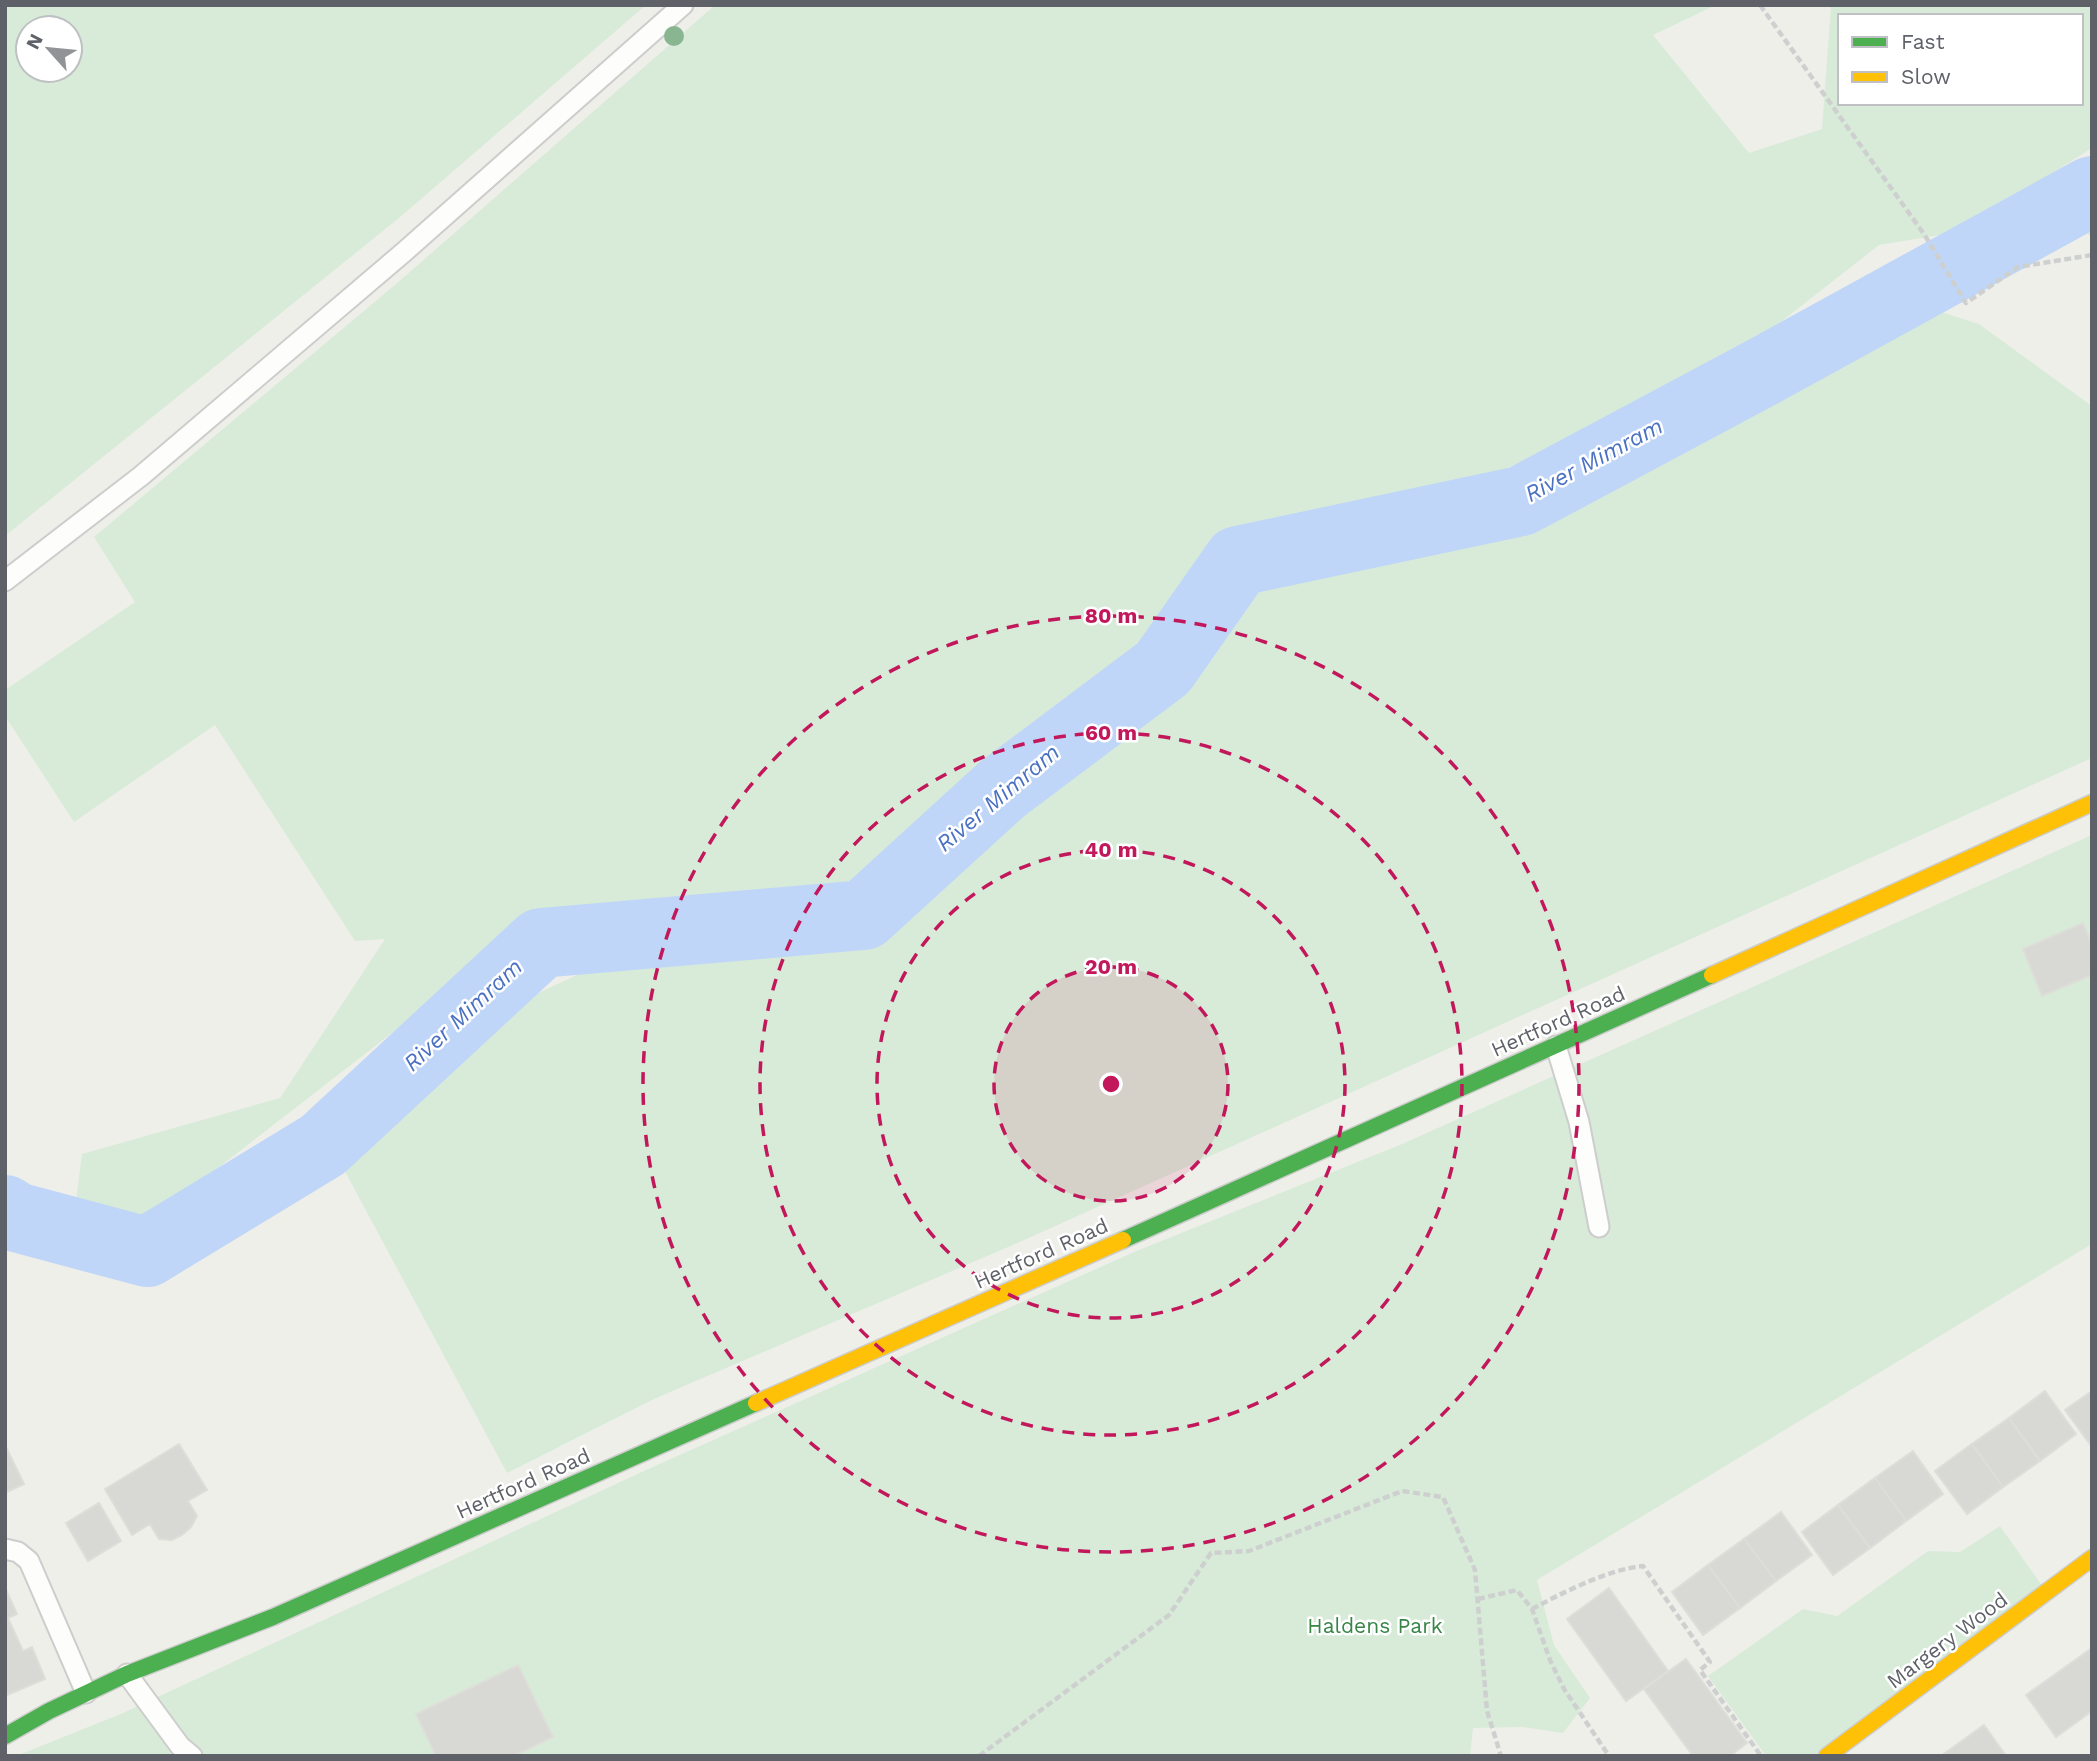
<svg xmlns="http://www.w3.org/2000/svg" width="2097" height="1761" font-family="'Work Sans',sans-serif">
  <rect width="100%" height="100%" fill="#efefea"/>
  <g fill="#d8ebd9" fill-rule="evenodd">
    <path d="M5,5H646L399,218L5,536ZM70,28V70H28V28Z"/>
    <path d="M715,5H1716L1653,35L1749,153L1822,129L1831,5H2092V148L1959,232L1879,245L1725,366L1476,483L1215,549L1156,665L1038,746L958,807L864,905L535,922L142,1227L75,1208L82,1154L280,1098L385,939L355,941L215,725L74,822L5,716V690L135,602L94,537L396,284ZM1840,16H2081V103H1840Z"/>
    <path d="M2092,191V239L2066,205Z"/>
    <path d="M1901,295L1923,306L1979,324L2092,406V758L1020,1242L654,1399L507,1473L335,1153L436,1063L532,996L613,958L872,935L1022,801L1181,673L1238,561L1521,501Z"/>
    <path d="M2092,835V1244L1537,1580L1554,1645L1590,1698L1563,1733L1522,1727L1473,1728L1470,1756H16L123,1713L646,1470L1134,1252L1402,1144Z"/>
    <path d="M2000,1526L2043,1587L1819,1756H1766L1708,1676L1803,1609L1837,1616L1928,1551L1960,1552Z"/>
  </g>
  <g fill="none" stroke-linecap="round" stroke-linejoin="round">
    <path stroke="#bfd6f8" stroke-width="70" d="M5,1210L16,1217L147,1252L323,1145L541,943L864,915L1002,789L1163,668L1238,561L1521,501L1768,369L2092,191"/>
  </g>
  <g fill="#d8d8d5" stroke="#deded9" stroke-width="2">
    <path d="M2083,923L2092,944V975L2042,996L2023,949Z"/>
    <path d="M2045,1391L2076,1434L2040,1461L2009,1418Z"/>
    <path d="M2092,1391V1447L2065,1410Z"/>
    <path d="M2009,1418L2040,1461L2003,1487L1972,1444Z"/>
    <path d="M179,1444L207,1490L188,1501L197,1516L191,1527L182,1535L172,1540L159,1539L150,1524L132,1535L105,1489Z"/>
    <path d="M1972,1444L2003,1487L1967,1514L1935,1471Z"/>
    <path d="M5,1445L24,1484L5,1493Z"/>
    <path d="M1913,1451L1943,1494L1906,1521L1875,1478Z"/>
    <path d="M1875,1478L1906,1521L1870,1548L1838,1505Z"/>
    <path d="M99,1503L121,1541L88,1561L66,1523Z"/>
    <path d="M1838,1505L1870,1548L1833,1575L1802,1532Z"/>
    <path d="M1781,1512L1812,1555L1776,1581L1744,1539Z"/>
    <path d="M1744,1539L1776,1581L1740,1608L1708,1565Z"/>
    <path d="M1708,1565L1740,1608L1703,1635L1672,1592Z"/>
    <path d="M5,1588L17,1614L8,1618L23,1651L32,1647L45,1679L5,1696Z"/>
    <path d="M1609,1588L1668,1671L1626,1701L1567,1619Z"/>
    <path d="M2092,1648V1711L2056,1737L2026,1695Z"/>
    <path d="M1686,1659L1747,1743L1730,1756H1693L1644,1689Z"/>
    <path d="M518,1665L553,1737L514,1756H436L416,1714Z"/>
    <path d="M1984,1725L2006,1756H1941Z"/>
  </g>
  <g fill="none" stroke-linecap="round" stroke-linejoin="round">
    <defs>
      <g id="lane">
        <path d="M5,581L141,476L404,252L683,5"/>
        <path d="M1556,1046L1579,1122L1599,1227"/>
        <path d="M5,1549L18,1552L29,1561L86,1693"/>
        <path d="M127,1674L180,1746L192,1756"/>
      </g>
      <g id="fast">
        <path d="M1123,1240L1712,975"/>
        <path d="M5,1736L49,1711L127,1674L273,1617L756,1403"/>
      </g>
      <g id="slow">
        <path d="M1712,975L2092,803"/>
        <path d="M756,1403L1123,1240"/>
        <path d="M1827,1756L2092,1558"/>
      </g>
    </defs>
    <use href="#lane" stroke="#cccdcc" stroke-width="23"/>
    <use href="#fast" stroke="#ccc" stroke-width="19"/>
    <use href="#slow" stroke="#ccc" stroke-width="19"/>
    <g stroke="#cdd0cf" stroke-width="4.5" stroke-dasharray="7 3.5" stroke-linecap="butt">
      <path d="M1760,5L1924,234L1966,303L2018,267L2092,255"/>
      <path d="M1478,1599L1517,1590L1532,1609L1550,1660L1564,1689L1609,1756"/>
      <path d="M1532,1609C1562,1593 1609,1569 1643,1566L1710,1662L1700,1670L1761,1756"/>
      <path d="M979,1756L1169,1615L1211,1553L1249,1551L1402,1491L1443,1497L1475,1570L1487,1711L1501,1756"/>
      <path d="M2091,1756L2092,1755"/>
    </g>
    <use href="#lane" stroke="#fdfdfc" stroke-width="19"/>
    <use href="#fast" stroke="#4caf50" stroke-width="16"/>
    <use href="#slow" stroke="#ffc107" stroke-width="16"/>
  </g>
  <circle fill="#8ab591" cx="674" cy="36" r="10"/>
  <circle cx="1111" cy="1084" r="117" fill="#c2185b" fill-opacity=".12"/>
  <g fill="none" stroke="#c2185b" stroke-width="3.5" stroke-dasharray="12 9">
    <circle cx="1111" cy="1084" r="117"/>
    <circle cx="1111" cy="1084" r="234"/>
    <circle cx="1111" cy="1084" r="351"/>
    <circle cx="1111" cy="1084" r="468"/>
  </g>
  <g text-anchor="middle" dominant-baseline="central" stroke-width="5" stroke-linejoin="round" paint-order="stroke">
    <g font-size="21" fill="#5f6168" stroke="#fff">
      <text transform="translate(1558 1021) rotate(-24)">Hertford Road</text>
      <text transform="translate(1041 1253) rotate(-24)">Hertford Road</text>
      <text transform="translate(523 1483) rotate(-24)">Hertford Road</text>
      <text transform="translate(1947 1640) rotate(-37)">Margery Wood</text>
    </g>
    <g font-size="21" fill="#378648" stroke="#fff">
      <text x="1375" y="1625">Haldens Park</text>
    </g>
    <g font-size="23" font-style="italic" fill="#4b71c3" stroke="#fff">
      <text transform="translate(1594 460) rotate(-28)">River Mimram</text>
      <text transform="translate(998 798) rotate(-40)">River Mimram</text>
      <text transform="translate(463 1015) rotate(-43)">River Mimram</text>
    </g>
  </g>
  <circle cx="1111" cy="1084" r="10" fill="#c2185b" stroke="#fff" stroke-width="3.5"/>
  <g font-size="21" text-anchor="middle" font-weight="bold" fill="#c2185b" stroke="#fff" stroke-width="5" stroke-linejoin="round" paint-order="stroke">
    <text x="1111" y="623">80 m</text>
    <text x="1111" y="740">60 m</text>
    <text x="1111" y="857">40 m</text>
    <text x="1111" y="974">20 m</text>
  </g>
  <rect width="2097" height="1761" fill="none" stroke="#5f6168" stroke-width="14"/>
  <rect x="1838" y="14" width="245" height="91" fill="#ffffff" stroke="#bfc0c3" stroke-width="2"/>
  <rect x="1852" y="37" width="35" height="10" fill="#4caf50" stroke="#bfc0c3" stroke-width="2"/>
  <text x="1901" y="49" font-size="21" fill="#5f6168">Fast</text>
  <rect x="1852" y="72" width="35" height="10" fill="#ffc107" stroke="#bfc0c3" stroke-width="2"/>
  <text x="1901" y="84" font-size="21" fill="#5f6168">Slow</text>
  <g transform="translate(49 49) rotate(297)"><circle r="33" fill="#ffffff" stroke="#bfc0c3" stroke-width="2"/>
  <path d="M0-5L12 26L0 18L-12 26Z" fill="#919396"/>
  <text y="-10" font-size="19" font-weight="bold" text-anchor="middle" fill="#5f6168">N</text>
  </g>
</svg>
